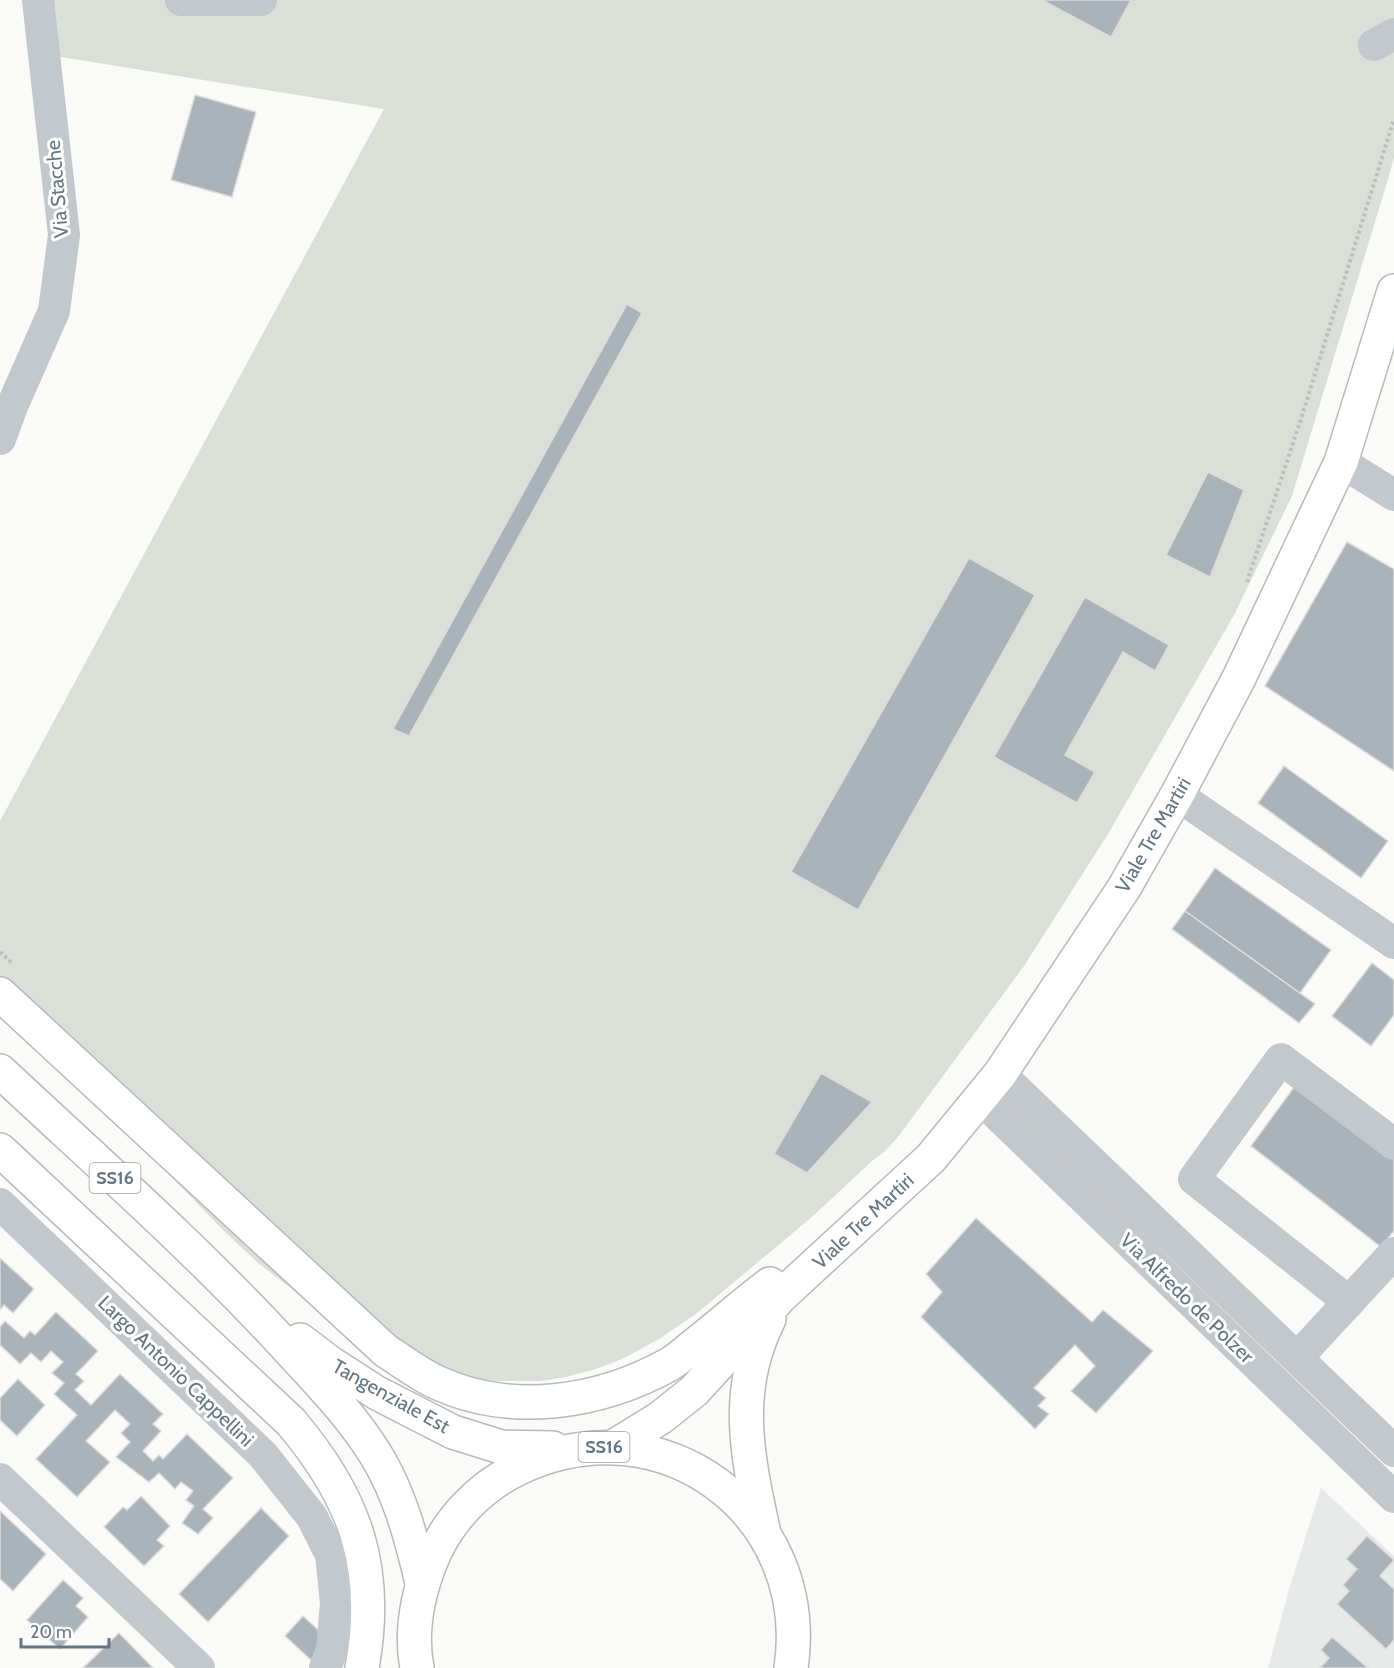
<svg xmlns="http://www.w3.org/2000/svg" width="1394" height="1668" font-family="Cabin,sans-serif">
  <rect width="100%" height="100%" fill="#fafaf8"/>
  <path fill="#e8e9e9" d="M1321,1488L1394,1556V1668H1268L1289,1589Z"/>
  <path fill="#dadfd7" d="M48,0H1394V157L1391,169L1292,496L1234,615L1108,834L1024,966L898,1137L884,1152L872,1161L813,1216L697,1313L659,1339L622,1359L596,1369L566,1377L542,1381H481L457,1377L333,1320L258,1263L224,1231L70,1072L0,1007V821L384,109L55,56Z"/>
  <g fill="#aab3b9" stroke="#dcdcda" stroke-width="1.5">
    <path d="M1042,0H1131L1111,37Z"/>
    <path d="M195,95L256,112L232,197L171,180Z"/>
    <path d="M627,304L642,313L409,736L393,729Z"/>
    <path d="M1208,472L1244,490L1210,577L1166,555Z"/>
    <path d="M1347,542L1394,569V771L1265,686Z"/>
    <path d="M969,558L1035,595L858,910L791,872Z"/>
    <path d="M1085,597L1169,645L1155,671L1123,652L1065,755L1095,772L1077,803L994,757Z"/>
    <path d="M1284,766L1388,841L1361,878L1258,803Z"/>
    <path d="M1215,868L1331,950L1300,993L1185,911Z"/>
    <path d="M1185,911L1315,1004L1299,1023L1172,929Z"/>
    <path d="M1372,963L1394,980V1015L1371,1046L1332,1016Z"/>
    <path d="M821,1073L872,1102L807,1173L774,1154Z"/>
    <path d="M1303,1075L1394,1146V1231L1381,1247L1251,1146Z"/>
    <path d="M976,1218L1092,1322L1103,1310L1153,1351L1096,1413L1071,1391L1095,1366L1075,1345L1034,1388L1046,1398L1038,1406L1049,1414L1035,1429L921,1317L942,1292L926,1274Z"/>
    <path d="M0,1258L34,1289L13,1313L4,1305L0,1310Z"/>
    <path d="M56,1312L98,1351L76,1374L84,1381L75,1390L91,1405L120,1374L163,1414L153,1424L161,1431L143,1451L153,1461L159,1455L163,1459L187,1434L233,1478L203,1509L213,1518L198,1534L182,1523L194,1506L186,1500L193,1491L181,1482L175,1489L159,1473L149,1482L116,1457L130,1442L121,1433L130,1424L115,1410L86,1441L110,1462L77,1497L36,1459L77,1415L54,1394L64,1383L52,1373L63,1362L51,1351L41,1362L31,1353L20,1364L0,1345V1327L5,1321L24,1338L30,1331L35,1335Z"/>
    <path d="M18,1379L45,1405L17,1436L0,1420V1398Z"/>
    <path d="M141,1496L170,1526L157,1540L164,1546L144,1566L104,1527L123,1507L127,1510Z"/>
    <path d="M261,1508L289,1536L208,1622L179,1594Z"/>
    <path d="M0,1511L46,1554L13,1591L0,1579Z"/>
    <path d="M1367,1536L1394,1560L1380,1576L1394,1589V1640L1386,1649L1337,1604L1349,1591L1343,1585L1357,1569L1346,1559Z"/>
    <path d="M63,1580L83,1598L76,1606L88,1617L60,1649L27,1620Z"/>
    <path d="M303,1616L329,1640L311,1660L285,1636Z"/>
    <path d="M119,1633L153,1668H83Z"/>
    <path d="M1332,1637L1368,1668H1320L1329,1658L1321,1650Z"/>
  </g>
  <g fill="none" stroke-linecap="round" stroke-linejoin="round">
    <defs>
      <g id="major">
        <path d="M0,994L386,1351C402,1361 419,1374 436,1382C511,1417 600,1403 670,1364C678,1359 685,1353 692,1347C718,1327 743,1304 770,1284"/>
        <path d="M0,1071C95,1160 193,1246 281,1341C315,1378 350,1413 376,1455C400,1494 412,1540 422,1583"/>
        <path d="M0,1150L291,1422C356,1499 380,1568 362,1668"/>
        <path d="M300,1340L329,1362L377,1393L453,1432L501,1447L553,1448"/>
        <path d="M613,1447L660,1418L694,1391L781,1296L931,1158L1000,1074L1124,888L1177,795L1239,678L1341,462L1394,291"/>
        <path d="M763,1529C747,1455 733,1390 769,1319"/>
        <path d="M417,1668C410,1631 417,1596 431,1561C447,1521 479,1487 519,1468C661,1400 814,1512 791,1668"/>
      </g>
    </defs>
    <use href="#major" stroke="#b5babe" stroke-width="36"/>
    <g stroke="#bbbfc2" stroke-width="4" stroke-dasharray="3 3" stroke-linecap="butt">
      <path d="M1247,582L1301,419L1394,119"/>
      <path d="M0,952L13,964"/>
    </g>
    <g stroke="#c3c8cc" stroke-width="32">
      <path d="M181,0H261"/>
      <path d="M1374,45L1394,34"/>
      <path d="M0,439L13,404L54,311L64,235L38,0"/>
      <path d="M1341,462L1394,495"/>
      <path d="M1177,795L1394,943"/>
      <path d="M1000,1074L1394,1451"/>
      <path d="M981,1099L1394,1497"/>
      <path d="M0,1204L263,1455L312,1517L331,1555L336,1603L332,1650L325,1668"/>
      <path d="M1349,1302L1194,1179L1281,1059L1394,1144"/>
      <path d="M1297,1358L1394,1253"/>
      <path d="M0,1479L199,1668"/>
    </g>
    <use href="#major" stroke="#fff" stroke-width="33"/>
  </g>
  <g text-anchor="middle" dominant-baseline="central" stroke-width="6" stroke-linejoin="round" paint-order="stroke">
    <g fill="#fff" stroke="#939fa8" stroke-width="1.5">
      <rect x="89.5" y="1163" width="51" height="30" rx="4.5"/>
      <rect x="578.5" y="1432" width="51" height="30" rx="4.5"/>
    </g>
    <g font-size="18" font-weight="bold" fill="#657683">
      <text x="115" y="1178">SS16</text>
      <text x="604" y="1447">SS16</text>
    </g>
    <g font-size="20" fill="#657683" stroke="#fff">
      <text transform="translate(57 189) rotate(-95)">Via Stacche</text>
      <text transform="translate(1153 835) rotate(-60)">Viale Tre Martiri</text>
      <text transform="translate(863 1221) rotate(-43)">Viale Tre Martiri</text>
      <text transform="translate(1187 1298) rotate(44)">Via Alfredo de Polzer</text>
      <text transform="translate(176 1371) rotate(44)">Largo Antonio Cappellini</text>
      <text transform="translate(391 1396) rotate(29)">Tangenziale Est</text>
    </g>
  </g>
  <path d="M21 1638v9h88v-9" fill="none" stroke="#657683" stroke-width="3"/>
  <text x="30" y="1638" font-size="18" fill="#657683" stroke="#ffffff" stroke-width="4.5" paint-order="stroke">20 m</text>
</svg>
